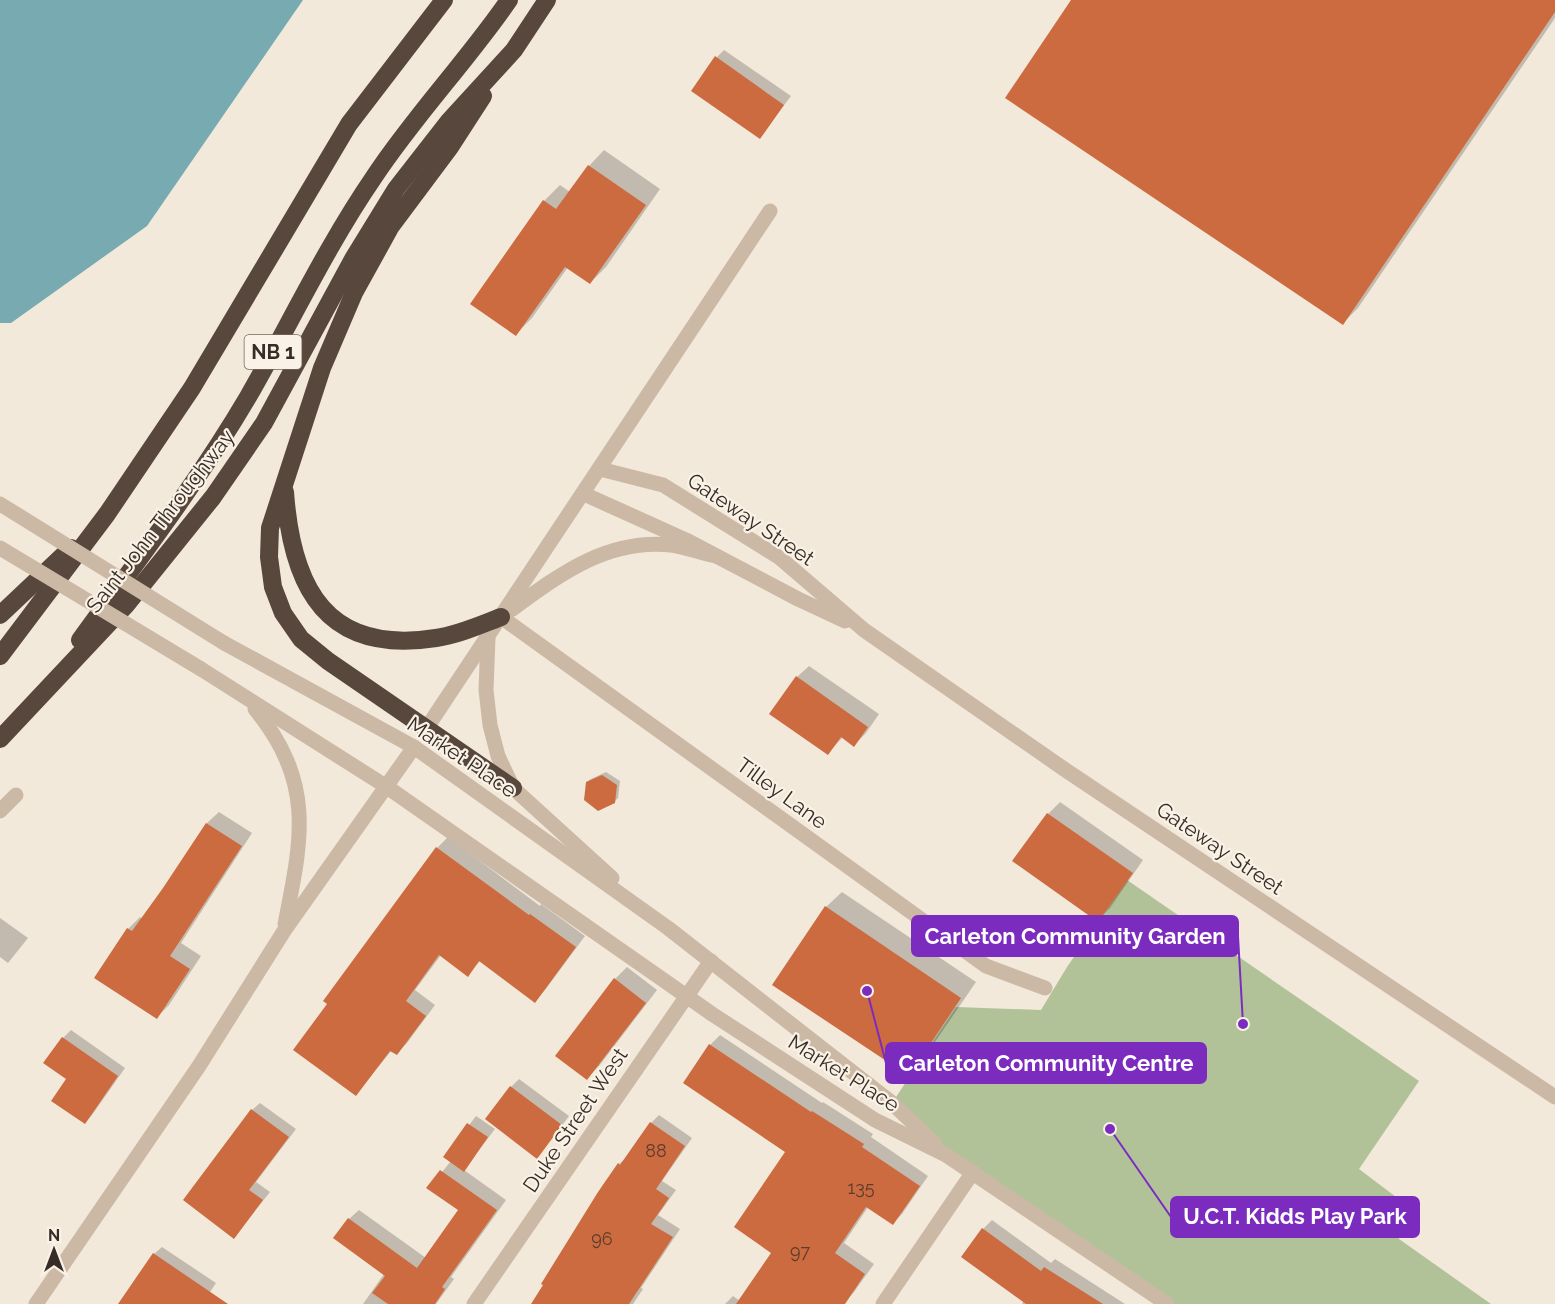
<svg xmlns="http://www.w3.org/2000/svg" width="1555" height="1304" font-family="Raleway,sans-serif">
  <rect width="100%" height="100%" fill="#f3e9da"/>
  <path fill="#b1c299" d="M1127,880L1419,1081L1359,1169L1408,1206L1399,1239L1491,1304H1167L946,1155L892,1103L956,1007L1041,1010L1067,967Z"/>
  <path fill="#77abb1" d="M0,0H303L147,226L11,323H0Z"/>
  <g fill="#0003">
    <path d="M1073,0H1555V18L1358,308L1343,323Z"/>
    <path d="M724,50L791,96L760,137L717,57Z"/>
    <path d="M604,150L660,189L606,267L590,283L568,267L532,318L516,334L544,201L560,185L570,192L589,166Z"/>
    <path d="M809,666L879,714L866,733L854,745L843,737L828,753L797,677Z"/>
    <path d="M606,772L620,781L618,798L614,802L587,782L591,779Z"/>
    <path d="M1060,802L1143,860L1110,908L1098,920L1014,861L1048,814Z"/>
    <path d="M219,812L252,833L181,943L201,956L169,1005L157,1017L128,929L140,917L143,919L207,823Z"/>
    <path d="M448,837L540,906L541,904L585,936L545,990L534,1001L481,960L468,975L441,955L415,990L435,1005L407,1043L397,1053L392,1050L356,1094L329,1004L325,1001L437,848Z"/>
    <path d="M842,892L976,982L924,1058L908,1074L826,907Z"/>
    <path d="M0,918L28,938L8,963L0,957Z"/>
    <path d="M627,967L657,990L599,1066L587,1078L615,979Z"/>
    <path d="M71,1030L125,1068L92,1115L85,1123L68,1079L63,1038Z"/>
    <path d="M720,1035L822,1103L823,1102L873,1134L871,1137L928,1176L902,1214L893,1223L868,1207L844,1243L874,1264L854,1292L845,1302L837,1304H725L733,1296L740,1301L773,1253L788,1151L710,1045Z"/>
    <path d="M519,1079L569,1116L544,1149L511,1087Z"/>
    <path d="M260,1103L296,1129L256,1182L270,1192L234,1237L252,1110Z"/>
    <path d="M659,1115L692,1138L662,1181L676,1190L658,1215L680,1229L641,1288L643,1289L633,1304H532L619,1164L627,1157L651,1123Z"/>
    <path d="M476,1116L495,1129L464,1170L506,1200L451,1277L454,1279L436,1304H363L384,1274L349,1219L359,1210L426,1258L460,1210L429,1188L451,1161L445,1157Z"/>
    <path d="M992,1220L1051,1263L1055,1259L1125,1304H1022L1024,1300L983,1229Z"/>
    <path d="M162,1247L216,1283L202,1304H120L154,1254Z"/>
  </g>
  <g fill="#cc6b3f">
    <path d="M1071,0H1555V12L1343,325L1005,98Z"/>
    <path d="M715,56L784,105L760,139L691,91Z"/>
    <path d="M588,165L646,205L590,284L565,267L516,336L470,304L543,200L556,209Z"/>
    <path d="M796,676L868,727L854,747L841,737L828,755L769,714Z"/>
    <path d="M602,775L617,785L615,803L598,811L584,800L586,782Z"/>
    <path d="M1047,813L1133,873L1098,922L1012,861Z"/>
    <path d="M206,823L242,846L170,956L190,969L157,1019L94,978L127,928L132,931L163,888Z"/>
    <path d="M436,847L529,915L530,914L576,947L535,1003L479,961L468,977L439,955L406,1001L426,1016L397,1055L390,1051L356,1096L293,1050L327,1004L323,1001Z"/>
    <path d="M825,906L961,998L909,1076L772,985Z"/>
    <path d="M614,978L646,1003L587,1080L555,1056Z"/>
    <path d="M62,1037L118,1076L85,1124L51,1101L66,1079L43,1063Z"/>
    <path d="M709,1044L811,1112L812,1111L864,1144L862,1147L920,1186L893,1225L866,1207L835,1253L865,1274L845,1304H736L771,1253L734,1227L785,1152L683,1083Z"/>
    <path d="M510,1086L562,1125L537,1159L485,1119Z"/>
    <path d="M251,1109L289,1137L249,1190L263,1200L234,1239L183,1200Z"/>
    <path d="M650,1122L685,1146L656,1189L669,1198L651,1224L673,1237L629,1304H531L543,1285L541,1284L598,1192L618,1163L620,1165Z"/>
    <path d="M467,1123L488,1137L464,1172L443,1157Z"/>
    <path d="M440,1170L497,1210L442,1287L445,1289L435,1304H388L372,1293L385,1276L333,1238L348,1218L417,1268L458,1210L426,1188Z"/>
    <path d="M982,1228L1041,1271L1044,1267L1103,1304H1026L961,1257Z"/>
    <path d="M153,1253L228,1304H118Z"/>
  </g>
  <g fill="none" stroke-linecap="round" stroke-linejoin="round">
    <g stroke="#cbb9a5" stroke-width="15">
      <path d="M600,469L663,485L780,558L864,630L1064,769L1555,1097"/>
      <path d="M584,494L686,540L798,599L845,621"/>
      <path d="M501,617L986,966L1045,988"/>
      <path d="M0,811L16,795"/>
      <path d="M883,1304L973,1172"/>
    </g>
    <g stroke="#cbb9a5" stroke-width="15">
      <path d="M511,610C559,575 607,538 671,545C686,547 701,553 716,556"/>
      <path d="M488,638L486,690L490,725L498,756L513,788L612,878"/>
      <path d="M224,643L414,747L668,928L892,1103L935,1144"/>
      <path d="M201,669L387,787L712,1014L875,1120L946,1155L1167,1304"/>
      <path d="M255,709C315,783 302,838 285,924"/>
      <path d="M426,729L770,211"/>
      <path d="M36,1304L199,1066L284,931L414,747"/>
      <path d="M474,1304L711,961"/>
    </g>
    <g stroke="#58473d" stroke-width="18">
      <path d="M483,96L450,147L391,226L354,293L322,368L270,528L269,557L273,587L283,613L301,639L328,661L513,788"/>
      <path d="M285,492C292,589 327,655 436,638C458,635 480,625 501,617"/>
      <path d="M0,615L71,548"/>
      <path d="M80,640C137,561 198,482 248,397C290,324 326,247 374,177C415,115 467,61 509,0"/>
      <path d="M0,656L107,514L192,388L349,124L444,0"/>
      <path d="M0,739L126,605L213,497L264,423L353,259L396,189L449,121L514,50L547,0"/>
    </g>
    <g stroke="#cbb9a5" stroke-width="15">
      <path d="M0,504L224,643"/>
      <path d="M0,548L201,669"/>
    </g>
  </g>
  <g text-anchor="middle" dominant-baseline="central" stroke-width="4.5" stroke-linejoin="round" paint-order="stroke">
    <g font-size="18" fill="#5c3c2d">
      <text x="656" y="1150">88</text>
      <text x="861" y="1187">135</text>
      <text x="602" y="1238">96</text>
      <text x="800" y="1251">97</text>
    </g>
    <rect fill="#faf2e6" stroke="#726860" stroke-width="1.5" x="244.5" y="335" width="57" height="34" rx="4.5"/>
    <g font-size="20" font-weight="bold" fill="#372d27">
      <text x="273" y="352">NB 1</text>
    </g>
    <g font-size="21" fill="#372d27" stroke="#faf2e6">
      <text transform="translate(751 519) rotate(34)">Gateway Street</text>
      <text transform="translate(160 521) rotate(-52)">Saint John Throughway</text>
      <text transform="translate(462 757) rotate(34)">Market Place</text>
      <text transform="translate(782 793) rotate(36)">Tilley Lane</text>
      <text transform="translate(1220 848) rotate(34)">Gateway Street</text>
      <text transform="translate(844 1073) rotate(32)">Market Place</text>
      <text transform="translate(575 1120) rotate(-56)">Duke Street West</text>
    </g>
  </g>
  <path fill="none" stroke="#7b2cbf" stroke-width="2" d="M1243 1024L1238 936M867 991L886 1063M1110 1129L1171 1217"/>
  <g fill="#7b2cbf" stroke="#faf2e6" stroke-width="2">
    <circle cx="1243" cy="1024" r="6"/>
    <circle cx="867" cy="991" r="6"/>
    <circle cx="1110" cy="1129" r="6"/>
  </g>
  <g fill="#7b2cbf" stroke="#7b2cbf" stroke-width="2">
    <rect x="912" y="916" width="326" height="40" rx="6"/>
    <rect x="886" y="1043" width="320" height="40" rx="6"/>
    <rect x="1171" y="1197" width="248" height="40" rx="6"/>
  </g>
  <g font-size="22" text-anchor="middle" font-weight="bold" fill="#fff">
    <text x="1075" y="944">Carleton Community Garden</text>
    <text x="1046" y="1071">Carleton Community Centre</text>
    <text x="1295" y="1224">U.C.T. Kidds Play Park</text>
  </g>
  <g transform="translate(54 1250)" stroke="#faf2e6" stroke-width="4.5" paint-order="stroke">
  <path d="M0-4.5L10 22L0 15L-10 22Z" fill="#372d27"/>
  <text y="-9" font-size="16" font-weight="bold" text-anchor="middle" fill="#372d27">N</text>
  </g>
</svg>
